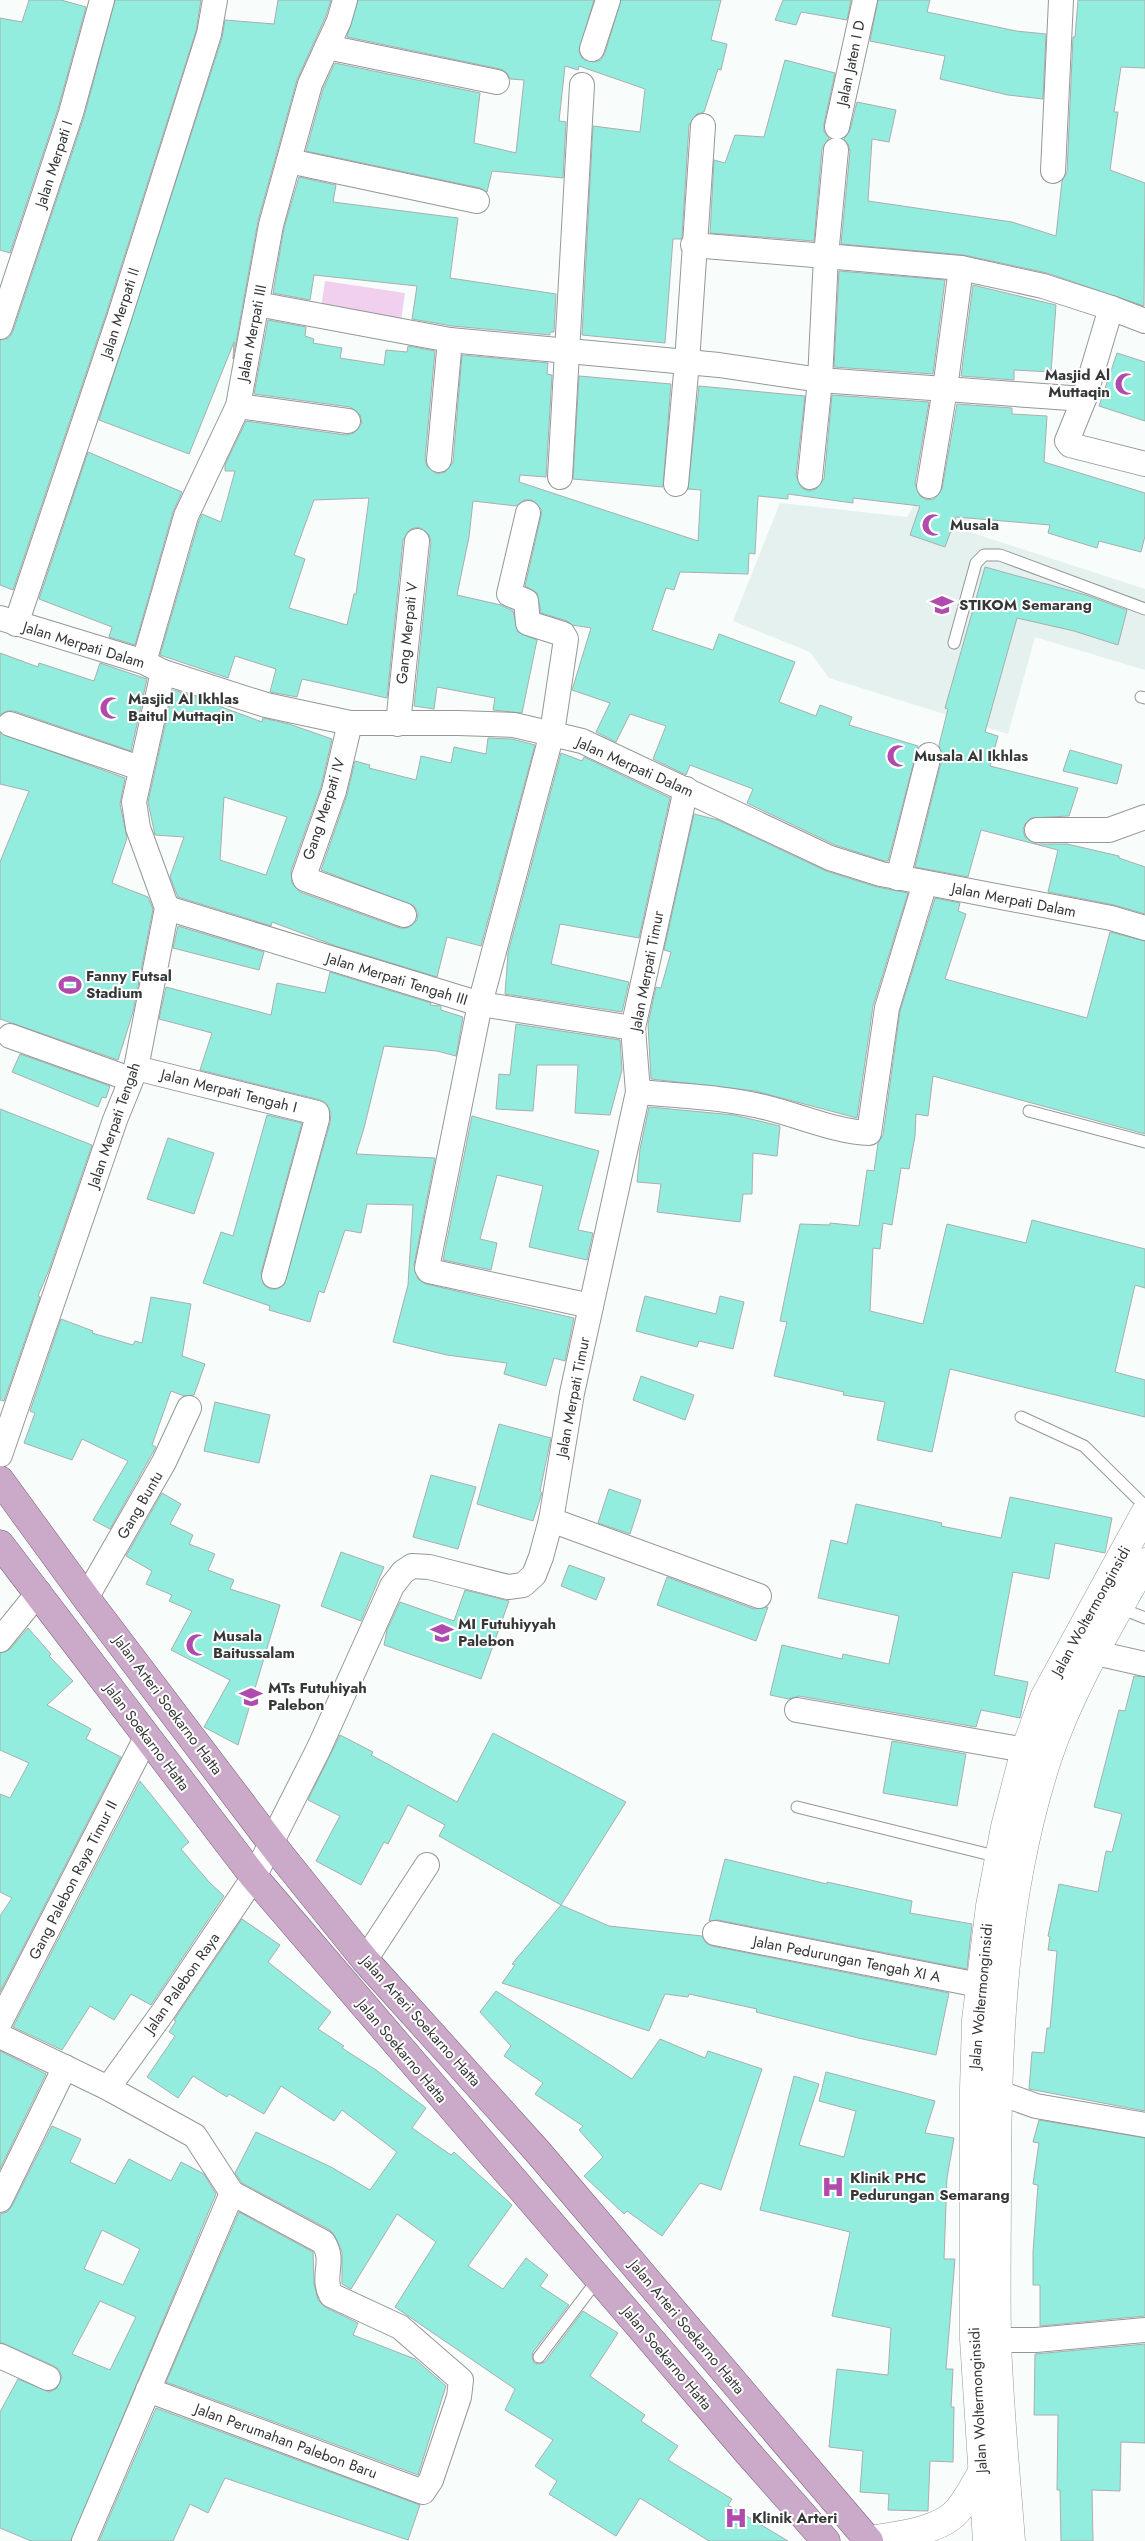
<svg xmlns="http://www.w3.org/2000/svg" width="1145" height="2541" font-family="Jost,sans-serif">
  <rect width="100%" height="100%" fill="#f8fcfb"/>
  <path fill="#e4f1ef" d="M915,494L969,510L970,532L1145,589V670L1035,637L1008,734L829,678L810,652L733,621L780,503L907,517L913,507Z"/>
  <path fill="#f1cfee" d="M325,281L405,293L401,321L321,309Z"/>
  <g fill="#92eddf" stroke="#aaaead" fill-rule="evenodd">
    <path d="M29,0H61L86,7L58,109L10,253L0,250V18L22,22Z"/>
    <path d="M115,0H201L196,31L106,314L13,590L0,585V340L9,338L13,331L84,117Z"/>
    <path d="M278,0H331L326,16L297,80L258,221L233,359L234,342L189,454L99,420L222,38L225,20L274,24Z"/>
    <path d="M358,0H594L579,51L582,58L594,62L601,60L605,53L621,0H721L711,40L727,44L721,70L718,69L704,112L697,114L689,125L682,237L681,239H673L665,343L582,335L593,126L640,132L645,89L579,66L578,70L565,66L559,121L566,122L563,178L492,171L487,192L480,188L306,151L323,89L335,63L480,93L474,143L516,153L524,80L510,79L506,72L500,69L347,37Z"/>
    <path d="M783,0H851L847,20L801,12L796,25L775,20Z"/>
    <path d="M878,0H930L927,12L1016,31L1046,34L1043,99L1008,95L940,79L945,56L870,41Z"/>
    <path d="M1078,0H1145V68L1121,67L1114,112H1118L1110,170L1145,183L1144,306L1047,273L964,255L841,244L850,151L848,144L844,139L850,130L857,102L896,110L889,142L872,139L868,201L1012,222L1056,236L1062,181L1067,172L1073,37H1075Z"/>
    <path d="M785,60L835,73L824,124V132L829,138L822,149L814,241L710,233L714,160L725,163L735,135L764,137Z"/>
    <path d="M299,177L336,185L333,202L458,218L450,278L556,294L554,332H550V335L452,326L412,319L417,286L314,275L310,300L273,293L284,228Z"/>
    <path d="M839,271L945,280L933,374L834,367Z"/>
    <path d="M973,285L1056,305L1051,372L1014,370V380L961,376Z"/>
    <path d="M268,320L306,327L305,336L314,339L313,343L342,348L340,358L384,365L386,350L407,352L408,346L435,351L425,459L427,466L437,474L445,472L453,462L462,355L548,363L547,374L552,375L546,477L520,475L519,482L698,541L701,490L688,489L699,386L805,396L796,476L802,488L809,491L816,489L824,479L832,395L929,402L915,484L920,496L927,500L934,499L942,489L957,404L1012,408V414L1047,416L1044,462L1145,493V536L1141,552L1099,541L1097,548L1048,533L1050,525L956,517L945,547L910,535L920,506L853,498V503L788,494V499L758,496L755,554L749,553L748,574L680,572L674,590L666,588L652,630L713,650L719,634L795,662L779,702L816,716L820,705L852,717L849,725L918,746L888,861H884L835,845L747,803L753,789L690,765L686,775L653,759L666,726L630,714L616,742L596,732L610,703L572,690L591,628L572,625L567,621L541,613L537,593L525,586L541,516L542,510L532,500H524L516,506L473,501L469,537L457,595L501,605L513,611L518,632L537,640L522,713L493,710L495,698L437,687L434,709L414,706L431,542L429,535L419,527L411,529L403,540L387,698L302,679L297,697L270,692L276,669L235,656L228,678L160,655L199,521L202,514L221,522L235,471H225V465L246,421L346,435L354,433L362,423L360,415L350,407L254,394ZM369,498L356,594H354L347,625L289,608L305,559L294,555L314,500Z"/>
    <path d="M1117,353L1145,362V421L1099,406Z"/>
    <path d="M579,376L671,384L663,487L573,479Z"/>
    <path d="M88,452L182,492L173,512L135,645L109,637L112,627L39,599Z"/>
    <path d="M985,567L1086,595L1127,610L1118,645L1074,631L1017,618L985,732L998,736L990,766L1078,788L1069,816L1031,818L1025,824L1023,830L1025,837L1037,844H1067L1119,856V858L1145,867V914L1114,905L1048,892L1058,850L981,830L968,877L915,867L942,758L939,745L948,709L945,708Z"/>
    <path d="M0,653L38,667L39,663L94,681L100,663L147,679L131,751L14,711H7L0,715Z"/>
    <path d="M173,690L219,704V706L262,722L263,718L289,724L332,739L321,787L291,871L292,883L300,892L400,928H407L417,920L418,913L414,906L321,870L347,795L355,761L370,765L369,768L416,780L421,756L451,763L454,747L486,754L488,738L512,739L535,745L481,946L447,937L437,977L336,946L272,922L271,926L178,897L170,877L184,837L155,835L148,802ZM224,797L287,817L266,875L220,860Z"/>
    <path d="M0,733L125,778L120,804L127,838L112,883L148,897L153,909L133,1012L118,1060L0,1019V862L29,791L0,784Z"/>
    <path d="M1070,750L1122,765L1117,784L1063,771Z"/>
    <path d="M561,753L582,761L584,757L670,798L639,938L560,924L551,964L629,982L622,1012L505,994L508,953Z"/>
    <path d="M694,814L718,820L826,871L877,887L908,893L873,1006L857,1118L755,1091L651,1079L648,1024L656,987L661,988L671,952L664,950Z"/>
    <path d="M935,898L960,903L958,911L966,914L945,979L1087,1018L1110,932L1145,941V1134L933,1076L928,1116L916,1114L915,1136L909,1169L901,1168L892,1225L883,1223L880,1249L873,1248L870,1311L923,1324L947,1224L1026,1243L1032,1220L1145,1249V1288L1135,1285L1115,1372L1145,1380V1417L950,1369L932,1452L877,1440L885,1402L843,1395L844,1392L774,1376L787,1322L780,1321L800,1224L830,1225V1223L859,1226L867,1170L874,1171L878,1143L883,1135L900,1011Z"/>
    <path d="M178,926L264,952L259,970L173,948Z"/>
    <path d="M330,972L431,1003L430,1005L441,1006V1010L463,1017L456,1056L437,1051L384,1046L364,1128L356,1154L435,1158L414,1265L418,1279L426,1284L574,1318L565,1361L554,1358L546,1386L504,1374L507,1363L447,1355L393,1342L408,1285L413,1205L367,1204L361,1233L345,1230L324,1293L319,1291L310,1322L269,1310L270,1306L203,1283L221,1232L233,1236L267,1115L302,1123L261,1273L264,1285L270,1289H277L284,1285L330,1123L331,1113L326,1103L320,1100L200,1070L212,1033L159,1019L166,987L271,1015L277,983L325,993Z"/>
    <path d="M516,1024L620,1040L622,1070L610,1115L575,1113L578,1065H537L533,1111L496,1109L499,1074L510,1075Z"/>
    <path d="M20,1054L110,1086L106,1098L102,1097L98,1107L12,1072Z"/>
    <path d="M649,1107L734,1115L780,1126L777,1156L753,1153L752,1194H743L740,1222L657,1212L661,1184L637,1182L640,1149Z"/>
    <path d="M0,1109L92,1145L49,1270L38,1296L40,1297L4,1401L0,1400Z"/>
    <path d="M472,1116L599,1151L578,1230L593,1233L587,1260L529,1247L543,1186L497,1175L480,1239L497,1243L491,1270L443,1260Z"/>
    <path d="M168,1138L214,1153L194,1214L147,1199Z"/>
    <path d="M645,1296L716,1314L720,1296L744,1302L733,1349L699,1341L697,1347L636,1331Z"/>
    <path d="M151,1297L191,1304L182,1356L205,1364L194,1395L184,1396L171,1391L152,1445L156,1447L110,1529L93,1520L128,1461L82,1439L72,1460L24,1443L35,1413L30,1411L61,1319L93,1331L92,1333L133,1345L135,1341L142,1343Z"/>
    <path d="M641,1376L694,1395L685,1420L633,1400Z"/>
    <path d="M215,1402L270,1415L259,1463L204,1451Z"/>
    <path d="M499,1424L551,1438L540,1491L542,1493L533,1521L477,1504Z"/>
    <path d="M431,1475L476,1487L458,1549L413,1537Z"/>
    <path d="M609,1489L641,1500L630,1534L598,1523Z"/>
    <path d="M162,1493L181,1504L170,1524L193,1535L189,1544L215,1554L208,1570L234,1580L230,1589L280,1605L238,1745L204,1727L230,1680L171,1650L192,1611L169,1601L172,1595L146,1584L152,1571L126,1556Z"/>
    <path d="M1010,1497L1112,1518L1105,1553L1055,1543L1049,1579L1013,1572L994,1675L1028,1682L1020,1718L981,1710L976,1727L799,1696L789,1699L770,1695L782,1645L842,1659L843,1654L889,1664L899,1616L818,1598L831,1540L847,1544L856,1504L942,1523L941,1526L1001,1538Z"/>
    <path d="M341,1552L384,1567L361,1621L321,1606Z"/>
    <path d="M569,1565L605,1578L596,1600L561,1586Z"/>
    <path d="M667,1577L754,1609L768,1607L756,1641L657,1605Z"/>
    <path d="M465,1590L509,1601L481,1679L384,1645L387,1630L400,1602L454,1621Z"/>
    <path d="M28,1628L51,1654L49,1656L73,1681L47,1705L91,1729L86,1739L121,1757L0,1992V1916L12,1898L0,1892V1794L10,1798L29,1763L0,1750V1653L10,1649Z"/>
    <path d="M1134,1676L1145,1677V2111L1029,2089L1032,2052L1044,2053L1047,2028H1050L1057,1951L1048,1950L1050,1937L1048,1936L1059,1884L1098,1892L1106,1851L1112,1852L1122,1814L1094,1807L1119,1710L1125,1711Z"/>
    <path d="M493,1733L626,1802L561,1905L439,1836L445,1825L408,1805L388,1844L384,1842L361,1885L316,1861L340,1816L308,1800L340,1735L373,1752L371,1755L457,1802Z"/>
    <path d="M892,1741L966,1754L957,1806L883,1793Z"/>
    <path d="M140,1781L189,1842L181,1849L209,1882L224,1896L151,2005L131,1994L114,2020L90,2006L62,2050L13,2027Z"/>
    <path d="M725,1859L827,1884V1882L912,1901L910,1913L972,1924L967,1969L718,1920L709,1921Z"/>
    <path d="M561,1905L609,1926L702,1936L706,1943L712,1946L949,1993L936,2055L858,2038L756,2012L757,2009L689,1994L688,1997L665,1994L649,2031L502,1983L515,1965L512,1964Z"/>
    <path d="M242,1919L280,1945L268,1962L331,2012L318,2029L344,2046L342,2048L376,2070L426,2108L412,2128L451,2155L454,2152L512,2205L468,2266L503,2289L526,2258L548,2275L540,2286L569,2305L533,2352L532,2357L534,2363L539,2364L545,2362L583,2311L618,2333L590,2376L645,2415L641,2421L678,2446L668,2460L732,2499L728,2505L788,2541H709L640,2498L616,2536L549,2494L557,2481L535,2466L553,2440L505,2410L515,2389L395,2307L436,2242L397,2214L351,2289L342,2284V2252L335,2236L330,2230L242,2183L235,2173L256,2132L331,2167L370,2190L397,2152L342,2110L334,2121L281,2086L264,2114L229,2094L227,2097L193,2076L178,2098L147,2077L175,2036L169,2032L176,2021L174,2020Z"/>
    <path d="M496,1991L632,2079L660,2039L705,2058L708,2051L762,2069L721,2190L700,2183L662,2236L627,2211L624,2214L584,2176L603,2157L579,2130L583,2126L535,2094L543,2083L504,2056L511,2046L480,2012Z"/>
    <path d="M0,2051L46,2074L0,2169Z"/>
    <path d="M826,2072L935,2101L925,2133L954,2138L947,2178L944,2259H955L946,2369H953L951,2407H954L953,2462L930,2461L928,2511L888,2510L889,2494L860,2492L863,2451L829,2447L837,2369L888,2375L891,2328L832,2316L850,2232L760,2210L794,2076L819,2084L799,2145L844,2157L856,2111L819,2101Z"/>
    <path d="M1039,2120L1145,2138V2316L1040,2326V2285H1033V2252L1038,2185L1033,2184L1039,2143L1033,2142Z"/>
    <path d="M52,2126L81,2139L70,2162L115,2184L129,2159L171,2181L181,2162L204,2174L216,2194L71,2541H31L0,2528V2412L18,2379L49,2392L56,2389L62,2377L59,2370L54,2366L0,2342V2214L7,2212L12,2206ZM102,2230L140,2249L123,2285L84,2269ZM100,2301L136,2317L110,2370L72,2354Z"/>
    <path d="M239,2212L313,2252L314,2283L318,2300L325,2307L358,2323L353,2335L415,2359L446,2386L418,2475L166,2382Z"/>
    <path d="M1145,2344V2443L1121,2442L1120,2491L1092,2490L1093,2541H1061L1060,2490H1057L1058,2415H1034L1035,2354Z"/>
    <path d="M156,2408L420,2505L408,2540L225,2478L208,2513L190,2504L173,2541H99Z"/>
  </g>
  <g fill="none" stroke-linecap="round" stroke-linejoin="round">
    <defs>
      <g id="service">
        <path d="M954,643L976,563L984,555H1000L1145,609"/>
        <path d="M1141,697L1145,698"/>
        <path d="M1029,1111L1145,1142"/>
        <path d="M1021,1417L1084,1446L1145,1506"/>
        <path d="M1120,1608L1145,1618"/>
        <path d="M797,1807L999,1857"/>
        <path d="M539,2357L598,2279"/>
      </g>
      <g id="minor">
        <path d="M327,47L497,82"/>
        <path d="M592,49L608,0"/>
        <path d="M837,127L865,0"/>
        <path d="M836,150L826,256L961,268L1043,286L1111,308"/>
        <path d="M289,161L477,201"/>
        <path d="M1053,171L1061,0"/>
        <path d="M693,245L826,256L820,380L810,477"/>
        <path d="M257,304L450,340L719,365L820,380L1084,399"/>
        <path d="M1145,321L1111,308L1084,399L1067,441L1070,445L1145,464"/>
        <path d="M0,327L71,113L102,0"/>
        <path d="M238,406L348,421"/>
        <path d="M439,460L450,340"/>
        <path d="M560,477L582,85"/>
        <path d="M676,484L687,362L703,126"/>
        <path d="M929,486L945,389L961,268"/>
        <path d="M528,513L509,594L526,601L528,623L563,634L566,639L552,733L480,1004L427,1268L429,1271L591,1306"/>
        <path d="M0,618L144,662L163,672L266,705L350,723H458L514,725L582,741L830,858L881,874L1111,918L1145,928"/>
        <path d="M16,624L119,318L209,34L215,0"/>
        <path d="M144,662L186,516L238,406L271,225L310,84L339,21L345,0"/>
        <path d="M350,723L334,791L304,876L305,879L404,915"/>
        <path d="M10,724L140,768"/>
        <path d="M398,724L417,541"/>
        <path d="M1037,830H1109L1145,817"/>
        <path d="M898,878L929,755"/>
        <path d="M167,908L480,1004L633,1028"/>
        <path d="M10,1036L130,1079"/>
        <path d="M136,1068L317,1113V1119L274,1276"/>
        <path d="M638,1092C681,1096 726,1097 768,1108C797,1115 840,1133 869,1133L887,1008L925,883"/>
        <path d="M0,1455L115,1120L136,1068L167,908L138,828L134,802L163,672"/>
        <path d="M551,1520L759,1596"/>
        <path d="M86,1598L164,1462L189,1408"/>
        <path d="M0,1640L39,1592"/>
        <path d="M1078,1649L1145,1664"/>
        <path d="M797,1710L1025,1750"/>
        <path d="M715,1933L979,1985"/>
        <path d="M365,1960L427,1865"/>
        <path d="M0,2022L146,1738"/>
        <path d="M0,2036L108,2088L195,2136L232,2193L323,2242C336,2261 321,2275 331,2295L400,2327L461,2380L459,2397L431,2480L423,2492L148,2390"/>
        <path d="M108,2088L163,2012L254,1877L319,1748L392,1586L403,1572L412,1566L429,1567L508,1587L523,1585L534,1575L541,1557L551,1520L572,1393L638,1092L633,1028L686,789"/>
        <path d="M980,2091L997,2092L1036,2106L1145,2125"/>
        <path d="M0,2200L65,2067"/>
        <path d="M997,2340H1036L1145,2330"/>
        <path d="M0,2356L48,2378"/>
        <path d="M84,2541L232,2193"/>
      </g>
      <g id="secondary">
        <path d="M868,2540C895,2536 941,2532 959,2509C968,2498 975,2484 982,2472"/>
        <path d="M987,2541L974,2339V2090L976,2020L990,1906L1005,1827L1025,1750L1044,1698L1145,1513"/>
        <path d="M1011,2541C1006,2474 999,2406 997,2339C996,2287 997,2234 997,2182C997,2039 1003,1894 1048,1757C1071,1688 1110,1625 1145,1562"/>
      </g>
      <g id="primary">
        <path d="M0,1480L86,1598L279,1853L365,1960L538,2152L869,2541"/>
        <path d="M0,1544L254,1877L748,2453L826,2541"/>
      </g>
    </defs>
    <use href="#service" stroke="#949897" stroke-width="13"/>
    <use href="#minor" stroke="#949897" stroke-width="26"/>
    <use href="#secondary" stroke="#949897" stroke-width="29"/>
    <use href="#primary" stroke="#7f5d7d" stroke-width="29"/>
    <use href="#service" stroke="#fff" stroke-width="11"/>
    <use href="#minor" stroke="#fff" stroke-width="24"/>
    <use href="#secondary" stroke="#fff" stroke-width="28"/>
    <use href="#primary" stroke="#caaac8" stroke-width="28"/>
  </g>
  <defs>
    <symbol id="mosque-bare" viewBox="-9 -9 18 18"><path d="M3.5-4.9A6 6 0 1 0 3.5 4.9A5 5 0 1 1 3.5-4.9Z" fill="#b14aad" stroke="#fff" stroke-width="2.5" paint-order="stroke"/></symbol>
    <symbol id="university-bare" viewBox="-9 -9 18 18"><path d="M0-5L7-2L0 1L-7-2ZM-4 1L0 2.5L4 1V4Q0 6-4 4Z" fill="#b14aad" stroke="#fff" stroke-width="2.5" paint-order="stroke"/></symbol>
    <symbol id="stadium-bare" viewBox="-9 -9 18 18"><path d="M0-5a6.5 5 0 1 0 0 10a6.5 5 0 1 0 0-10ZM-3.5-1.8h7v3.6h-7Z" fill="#b14aad" stroke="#fff" stroke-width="2.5" paint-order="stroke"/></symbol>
    <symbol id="school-bare" viewBox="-9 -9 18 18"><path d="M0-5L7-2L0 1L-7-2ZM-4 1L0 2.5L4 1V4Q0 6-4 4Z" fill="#b14aad" stroke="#fff" stroke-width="2.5" paint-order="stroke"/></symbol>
    <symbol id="hospital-bare" viewBox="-9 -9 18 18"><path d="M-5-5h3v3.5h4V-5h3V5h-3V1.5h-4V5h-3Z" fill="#b14aad" stroke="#fff" stroke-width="2.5" paint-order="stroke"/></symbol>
  </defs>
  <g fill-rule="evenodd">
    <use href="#mosque-bare" x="1110" y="368" width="32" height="32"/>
    <use href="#mosque-bare" x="917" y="509" width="32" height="32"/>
    <use href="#university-bare" x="926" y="589" width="32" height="32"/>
    <use href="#mosque-bare" x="95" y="692" width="32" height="32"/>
    <use href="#mosque-bare" x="882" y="740" width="32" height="32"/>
    <use href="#stadium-bare" x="54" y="969" width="32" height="32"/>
    <use href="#school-bare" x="426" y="1617" width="32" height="32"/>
    <use href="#mosque-bare" x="181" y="1629" width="32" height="32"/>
    <use href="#school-bare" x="235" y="1681" width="32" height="32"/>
    <use href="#hospital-bare" x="817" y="2171" width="32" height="32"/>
    <use href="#hospital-bare" x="720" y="2502" width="32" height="32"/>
  </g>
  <g text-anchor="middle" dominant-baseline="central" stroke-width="4" stroke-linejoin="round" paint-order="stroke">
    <g font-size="15" fill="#363737" stroke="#fff">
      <text transform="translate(851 63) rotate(-78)">Jalan Jaten I D</text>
      <text transform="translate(54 164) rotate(-72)">Jalan Merpati I</text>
      <text transform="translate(120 313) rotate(-72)">Jalan Merpati II</text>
      <text transform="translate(252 333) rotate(-79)">Jalan Merpati III</text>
      <text transform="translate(407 633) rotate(-84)">Gang Merpati V</text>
      <text transform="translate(84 645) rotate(17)">Jalan Merpati Dalam</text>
      <text transform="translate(635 767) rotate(24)">Jalan Merpati Dalam</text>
      <text transform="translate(324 809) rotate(-72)">Gang Merpati IV</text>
      <text transform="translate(1014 900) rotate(11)">Jalan Merpati Dalam</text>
      <text transform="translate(647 971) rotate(-79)">Jalan Merpati Timur</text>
      <text transform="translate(397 979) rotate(17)">Jalan Merpati Tengah III</text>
      <text transform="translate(229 1091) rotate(14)">Jalan Merpati Tengah I</text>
      <text transform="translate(114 1125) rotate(-71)">Jalan Merpati Tengah</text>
      <text transform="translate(573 1397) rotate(-79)">Jalan Merpati Timur</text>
      <text transform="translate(140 1505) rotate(-60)">Gang Buntu</text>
      <text transform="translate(1091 1611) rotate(-61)">Jalan Woltermonginsidi</text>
      <text transform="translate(168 1705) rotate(53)">Jalan Arteri Soekarno Hatta</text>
      <text transform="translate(147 1737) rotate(53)">Jalan Soekarno Hatta</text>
      <text transform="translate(73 1880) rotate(-63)">Gang Palebon Raya Timur II</text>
      <text transform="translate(847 1959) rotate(11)">Jalan Pedurungan Tengah XI A</text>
      <text transform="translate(182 1983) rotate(-55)">Jalan Palebon Raya</text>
      <text transform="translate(981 1996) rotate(-85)">Jalan Woltermonginsidi</text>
      <text transform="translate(421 2021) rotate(48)">Jalan Arteri Soekarno Hatta</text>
      <text transform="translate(402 2051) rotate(50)">Jalan Soekarno Hatta</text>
      <text transform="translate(687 2327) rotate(50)">Jalan Arteri Soekarno Hatta</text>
      <text transform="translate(667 2358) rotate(50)">Jalan Soekarno Hatta</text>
      <text transform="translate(978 2400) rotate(-93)">Jalan Woltermonginsidi</text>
      <text transform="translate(286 2441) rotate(20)">Jalan Perumahan Palebon Baru</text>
    </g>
    <g font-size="15" font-weight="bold" fill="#363737" stroke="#fff" text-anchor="start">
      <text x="1110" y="375" text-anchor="end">Masjid Al<tspan x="1110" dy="17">Muttaqin</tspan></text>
      <text x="950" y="525">Musala</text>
      <text x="959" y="605">STIKOM Semarang</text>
      <text x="128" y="699">Masjid Al Ikhlas<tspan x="128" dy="17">Baitul Muttaqin</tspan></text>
      <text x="914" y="756">Musala Al Ikhlas</text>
      <text x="86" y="976">Fanny Futsal<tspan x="86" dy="17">Stadium</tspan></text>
      <text x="458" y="1624">MI Futuhiyyah<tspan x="458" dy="17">Palebon</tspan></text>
      <text x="213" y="1636">Musala<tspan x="213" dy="17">Baitussalam</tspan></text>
      <text x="268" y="1688">MTs Futuhiyah<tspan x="268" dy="17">Palebon</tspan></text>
      <text x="850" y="2178">Klinik PHC<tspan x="850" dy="17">Pedurungan Semarang</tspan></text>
      <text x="752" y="2518">Klinik Arteri</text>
    </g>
  </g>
</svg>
